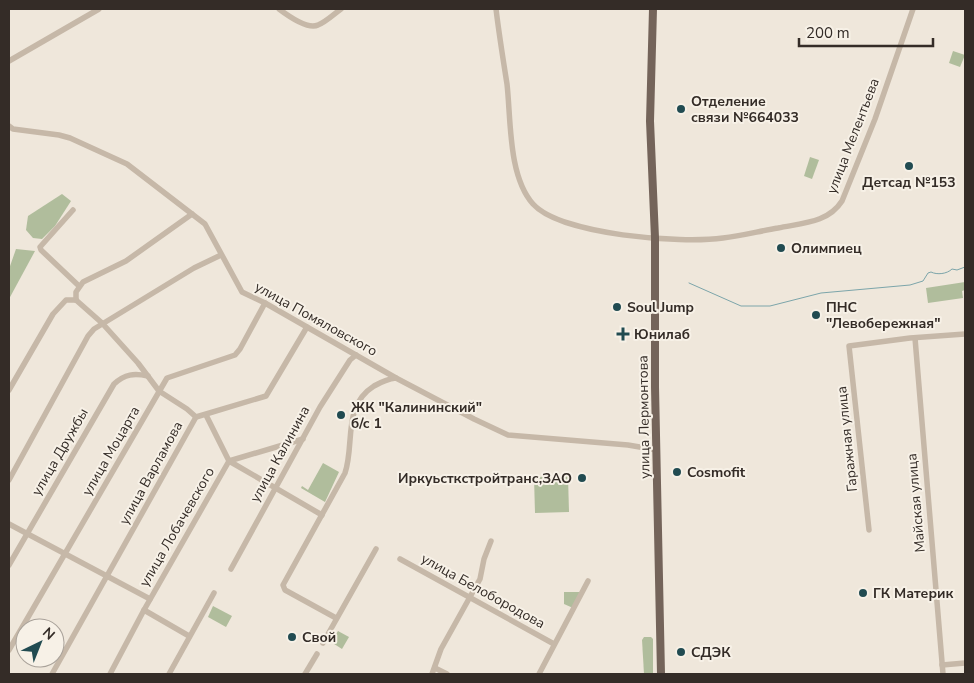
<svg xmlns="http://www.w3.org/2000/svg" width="974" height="683" font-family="'Nunito Sans',sans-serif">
  <rect width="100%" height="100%" fill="#efe7db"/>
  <g fill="#b0bd9c">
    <path d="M953,51L965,55L960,67L949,63Z"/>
    <path d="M810,157L819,160L812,179L804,176Z"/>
    <path d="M62,194L71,201L55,226L42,239L33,238L26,230L28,216Z"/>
    <path d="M16,249L35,251L9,299V269Z"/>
    <path d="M965,282V290L962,291L963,298L928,303L926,288Z"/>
    <path d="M323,463L339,472L325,502L301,488L302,486L308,490Z"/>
    <path d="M568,476L569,512L535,513L534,477Z"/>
    <path d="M564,592H582L573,608L564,604Z"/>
    <path d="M213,606L232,616L226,627L208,617Z"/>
    <path d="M338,631L349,637L342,649L331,642Z"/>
    <path d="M644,637H651L653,639V674H644L642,640Z"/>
  </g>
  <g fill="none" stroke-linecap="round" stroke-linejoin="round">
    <path stroke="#7ca5aa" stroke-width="1" d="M689,283L741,306H770L821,293L910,285L923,281L928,273L931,272C937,275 947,274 952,269L957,270L965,267"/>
    <g stroke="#c6b8a8" stroke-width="5.5">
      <path d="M279,9C287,15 308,30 318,25C326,22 334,14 341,9"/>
      <path d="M496,9C499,34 503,59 507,84C511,119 508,176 533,204C561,235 681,244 723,238C741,236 760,231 778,228C802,223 828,223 842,201L875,119L913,9"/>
      <path d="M9,61L99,9"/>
      <path d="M9,126L13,129L59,135L70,138L127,164L205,224L242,292L265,303L396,378L474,419L508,435L628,445L657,450"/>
      <path d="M73,210L40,247L41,250L79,286"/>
      <path d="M76,300L102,323L138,363L159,391L187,409L196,417"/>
      <path d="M76,300V292L83,282L126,261L192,214"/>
      <path d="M915,338L943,674"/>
      <path d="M9,390L53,314L66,300H76"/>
      <path d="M206,415L229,461L322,515"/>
      <path d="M9,480L88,336L94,329L194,268L221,255"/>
      <path d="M9,524L150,599"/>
      <path d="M869,530L849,346L910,338L965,334"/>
      <path d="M400,559L554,644"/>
      <path d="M9,565L114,384C125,374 134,373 148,376"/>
      <path d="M231,569L320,407L350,360L356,355"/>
      <path d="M144,610L189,636"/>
      <path d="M336,618L285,590L283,585L345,473C355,444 342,406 374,386C381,382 387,379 396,378"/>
      <path d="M323,643L376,549"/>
      <path d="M9,650L167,378L235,355L240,349L265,303"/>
      <path d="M942,665L965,663"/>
      <path d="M435,668L447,674"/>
      <path d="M52,674L196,417L266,396L307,327"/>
      <path d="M110,674L144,610L229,461L303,439"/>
      <path d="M169,674L214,593"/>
      <path d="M305,674L317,654"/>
      <path d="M432,674L441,649L480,579L484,559L491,541"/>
      <path d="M539,674L588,581"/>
    </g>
    <path stroke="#74645a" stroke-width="8" d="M653,9L650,121L655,238V387L661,674"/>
  </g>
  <g fill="#214b51" stroke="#f7f1e7" stroke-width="2">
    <circle cx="681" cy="109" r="5"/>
    <circle cx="909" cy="166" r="5"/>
    <circle cx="781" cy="248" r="5"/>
    <circle cx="617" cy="307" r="5"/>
    <circle cx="816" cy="315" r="5"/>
    <path d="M620.5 326.5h5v5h5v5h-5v5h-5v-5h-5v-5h5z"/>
    <circle cx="341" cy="415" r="5"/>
    <circle cx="677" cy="472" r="5"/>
    <circle cx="582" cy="478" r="5"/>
    <circle cx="863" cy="593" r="5"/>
    <circle cx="292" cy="637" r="5"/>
    <circle cx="681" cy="652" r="5"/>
  </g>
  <g text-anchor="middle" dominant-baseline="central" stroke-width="4" stroke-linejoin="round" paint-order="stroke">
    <g font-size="14" font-weight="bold" fill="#342c27" stroke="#f7f1e7" text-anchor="start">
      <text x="691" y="101">Отделение<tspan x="691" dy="16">связи №664033</tspan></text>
      <text x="909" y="182" text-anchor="middle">Детсад №153</text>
      <text x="791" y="248">Олимпиец</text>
      <text x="627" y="307">Soul Jump</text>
      <text x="826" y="307">ПНС<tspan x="826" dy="16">"Левобережная"</tspan></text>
      <text x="634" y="334">Юнилаб</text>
      <text x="351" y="407">ЖК "Калининский"<tspan x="351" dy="16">б/с 1</tspan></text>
      <text x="687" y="472">Cosmofit</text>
      <text x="572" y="478" text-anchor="end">Иркуьсткстройтранс,ЗАО</text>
      <text x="873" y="593">ГК Материк</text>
      <text x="302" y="637">Свой</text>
      <text x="691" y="652">СДЭК</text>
    </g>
    <g font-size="14" fill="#342c27" stroke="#f7f1e7">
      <text transform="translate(853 136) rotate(-69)">улица Мелентьева</text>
      <text transform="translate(316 319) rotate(29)">улица Помяловского</text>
      <text transform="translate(644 417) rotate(-91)">улица Лермонтова</text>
      <text transform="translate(847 439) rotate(-96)">Гаражная улица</text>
      <text transform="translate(111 451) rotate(-60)">улица Моцарта</text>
      <text transform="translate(60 452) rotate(-60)">улица Дружбы</text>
      <text transform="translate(280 454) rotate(-61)">улица Калинина</text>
      <text transform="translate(151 473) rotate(-61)">улица Варламова</text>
      <text transform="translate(916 503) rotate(-95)">Майская улица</text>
      <text transform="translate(177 527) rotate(-60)">улица Лобачевского</text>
      <text transform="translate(483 591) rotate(29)">улица Белобородова</text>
    </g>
  </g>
  <rect width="974" height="683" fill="none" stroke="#342c27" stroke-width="20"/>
  <g transform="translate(40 643) rotate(43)"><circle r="24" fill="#f7f1e7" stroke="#a9a29a"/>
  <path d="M0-4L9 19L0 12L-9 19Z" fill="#214b51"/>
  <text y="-8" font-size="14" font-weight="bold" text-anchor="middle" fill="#342c27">N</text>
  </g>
  <path d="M799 38v8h134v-8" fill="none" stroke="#342c27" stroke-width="2.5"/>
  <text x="806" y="38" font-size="15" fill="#342c27" stroke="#f7f1e7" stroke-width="4" paint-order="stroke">200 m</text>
</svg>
